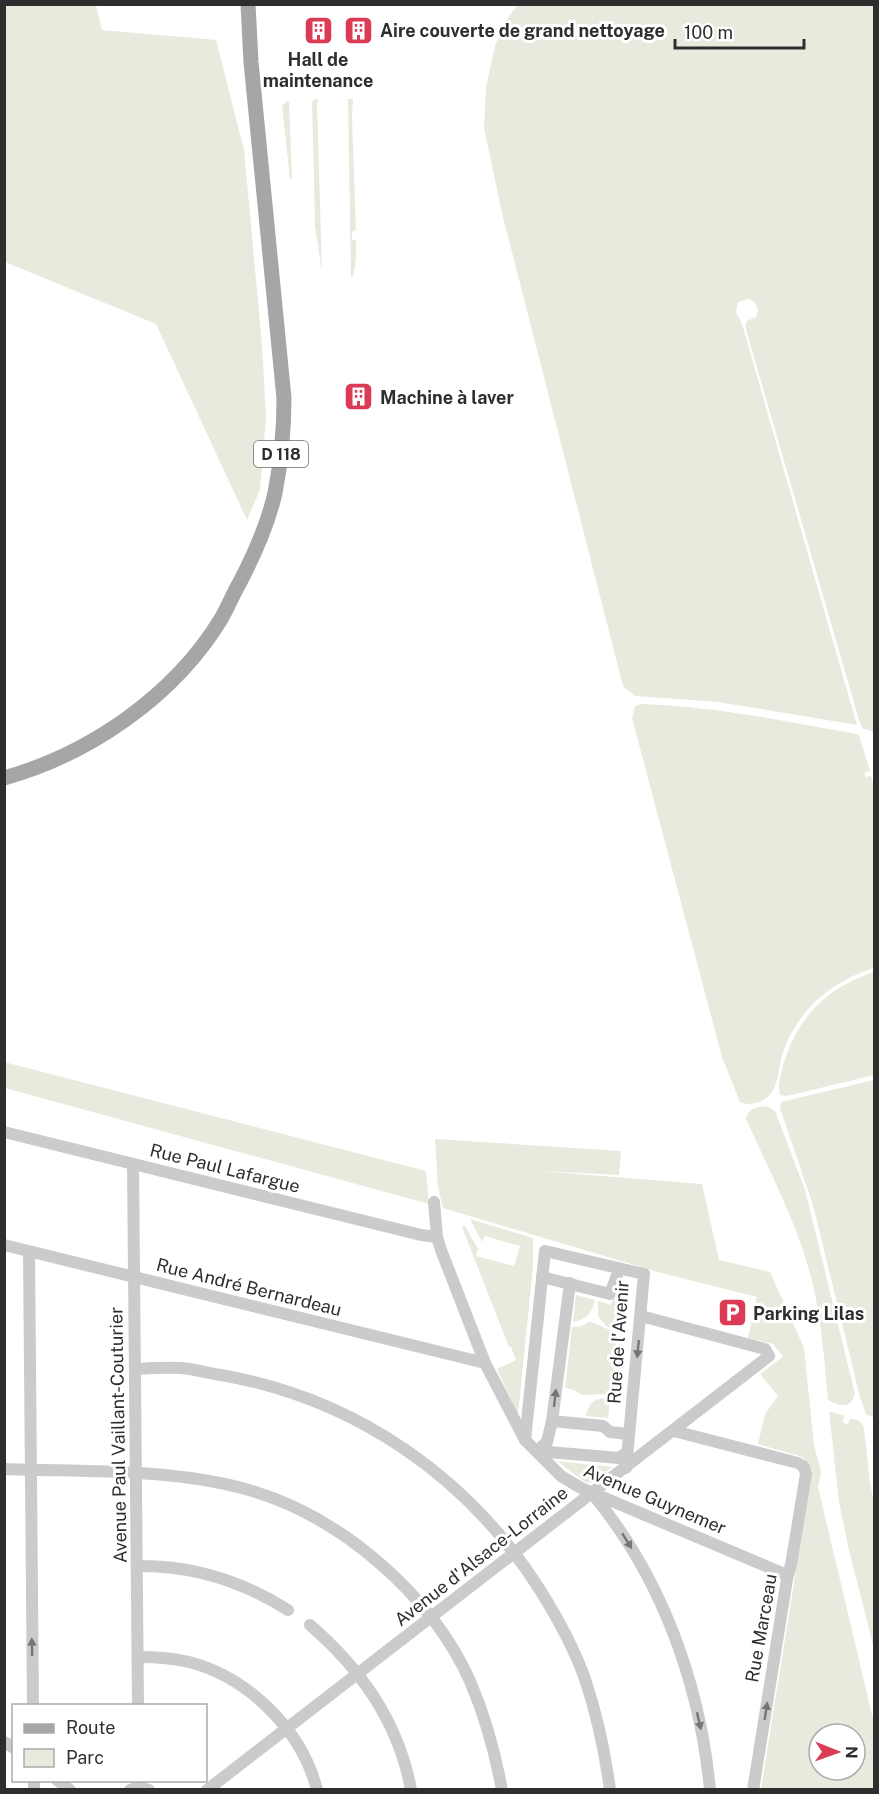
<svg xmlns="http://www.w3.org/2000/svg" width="879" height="1794" font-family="'Public Sans',sans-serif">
  <rect width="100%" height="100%" fill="#fff"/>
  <g fill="#e6ebdd" fill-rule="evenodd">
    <path d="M4,5H96L102,30L216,40L244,150L262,345L266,416L260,490L247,520L156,324L5,262Z"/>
    <path d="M518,5H874V732L862,728L859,720L745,326L747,321L756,317L758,310L755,302L748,299L738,302L736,312L742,324L857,725L718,702L635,696L623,686L502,213L484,128L486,87L495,46L507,19Z"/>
    <path d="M318,99L317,104L322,272L315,226L312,102L313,100Z"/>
    <path d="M348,99H353L352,117L356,230L352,232V240H356V259L353,277H351Z"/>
    <path d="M287,101L289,102L292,179H290L282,106Z"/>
    <path d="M642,704C712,706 782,721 852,733L859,735L870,771L864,773L866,777L871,776L874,788V968C832,981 798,1009 783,1052C779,1064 779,1081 772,1092C765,1102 751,1107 740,1102L722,1057L632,718L635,706Z"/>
    <path d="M874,972V1075L787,1096L780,1095C777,1085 782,1069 785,1059C802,1012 828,988 874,972Z"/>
    <path d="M4,1062L426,1171L429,1204L5,1088Z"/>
    <path d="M874,1080V1418L866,1414L860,1397L813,1205L780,1108L781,1102Z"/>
    <path d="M766,1106L775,1111L805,1190L855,1394C850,1409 841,1407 828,1400C824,1360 822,1320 812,1281C798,1225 770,1172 746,1119C749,1108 756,1107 766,1106Z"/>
    <path d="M435,1139L621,1151L619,1175L539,1171L702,1184L719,1260L770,1272L804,1348L814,1445L821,1472L818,1487L874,1723V1789H761L812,1471L803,1457L758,1444L765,1414L778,1396L760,1374L783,1357L773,1344L748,1338L757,1297L658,1272L443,1208L438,1187ZM819,1734H855V1770H819Z"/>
    <path d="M470,1219L533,1238V1266L518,1415L497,1369L516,1360L511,1347H509L462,1227L465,1226L478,1249L476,1256L514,1266L520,1246L485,1236L482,1242Z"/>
    <path d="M576,1295L595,1300C593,1311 585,1321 573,1322Z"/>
    <path d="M613,1299L621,1301L618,1328L607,1327L598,1316V1301L611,1305Z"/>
    <path d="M589,1322C595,1322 608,1330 617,1333L610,1394L582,1395L574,1390L565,1388L572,1327L582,1326Z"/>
    <path d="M610,1398L608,1418L586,1416C589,1401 595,1398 610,1398Z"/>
    <path d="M829,1411L844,1416L843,1423L848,1424L850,1419C858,1419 861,1421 864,1428L870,1483L874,1502V1649L848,1546L839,1502Z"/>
    <path d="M557,1461L612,1467L591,1483L585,1482Z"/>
  </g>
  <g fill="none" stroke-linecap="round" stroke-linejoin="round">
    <g stroke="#cbcbcb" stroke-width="12">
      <path d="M4,1132L421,1235L437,1237"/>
      <path d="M133,1164L138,1706"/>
      <path d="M434,1202L437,1237L441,1250L485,1363L525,1440L561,1476L581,1488L787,1575"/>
      <path d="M4,1245L485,1363"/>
      <path d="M29,1252L33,1706"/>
      <path d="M542,1277L610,1294L619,1270"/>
      <path d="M135,1369C150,1368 166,1367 181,1368C194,1369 208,1373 221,1375C354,1398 468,1476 540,1590C557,1617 574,1648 585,1679C597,1715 605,1752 610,1790"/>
      <path d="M552,1421L603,1426L610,1432L628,1434"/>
      <path d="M674,1431L798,1463L804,1467L806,1474L791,1565L787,1579L753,1790"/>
      <path d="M525,1440L545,1251L644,1274L626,1468"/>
      <path d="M537,1451L547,1442L552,1421L570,1283"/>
      <path d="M537,1451L619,1458L627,1452"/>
      <path d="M4,1469C85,1472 170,1468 249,1490C340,1516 431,1594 470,1681C485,1716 495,1752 502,1790"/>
      <path d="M595,1497C662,1579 700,1684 710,1790"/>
      <path d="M137,1566C192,1565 242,1581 288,1610"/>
      <path d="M310,1625C361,1669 399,1723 411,1790"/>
      <path d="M138,1657C155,1657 173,1658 189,1662C248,1677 302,1730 317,1790"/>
      <path d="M4,1742L14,1748"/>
      <path d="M57,1780L70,1790"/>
      <path d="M34,1790V1780"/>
      <path d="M130,1790L139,1787L149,1790"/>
      <path d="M207,1790L769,1356L765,1349L641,1316"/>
    </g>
    <path stroke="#a6a6a6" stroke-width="15" d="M4,778C90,754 174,696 221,619C228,607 233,594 240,582C254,555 268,524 275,493C281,462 284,430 284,398L251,62L248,4"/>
  </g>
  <defs><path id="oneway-solid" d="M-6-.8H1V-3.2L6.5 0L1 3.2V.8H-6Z" transform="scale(1.5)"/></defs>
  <g fill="#757575">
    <use href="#oneway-solid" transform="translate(638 1349) rotate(96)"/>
    <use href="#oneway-solid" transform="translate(555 1398) rotate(-83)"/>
    <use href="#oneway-solid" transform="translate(627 1541) rotate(58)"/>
    <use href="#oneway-solid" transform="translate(32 1647) rotate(-91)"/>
    <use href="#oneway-solid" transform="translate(766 1711) rotate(-81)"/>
    <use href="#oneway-solid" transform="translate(699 1721) rotate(77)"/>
  </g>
  <defs>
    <symbol id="building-square" viewBox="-11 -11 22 22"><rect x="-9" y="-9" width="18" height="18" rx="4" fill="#db3b55" stroke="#fff"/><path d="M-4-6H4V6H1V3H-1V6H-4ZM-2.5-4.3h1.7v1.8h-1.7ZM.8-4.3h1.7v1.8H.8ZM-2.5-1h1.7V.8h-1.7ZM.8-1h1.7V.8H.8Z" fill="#fff"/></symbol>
    <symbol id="parking-square" viewBox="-11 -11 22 22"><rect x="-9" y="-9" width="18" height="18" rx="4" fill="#db3b55" stroke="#fff"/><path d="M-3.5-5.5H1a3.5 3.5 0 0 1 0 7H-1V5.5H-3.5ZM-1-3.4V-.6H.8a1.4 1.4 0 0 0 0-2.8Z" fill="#fff"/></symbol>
  </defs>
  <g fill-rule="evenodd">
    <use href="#building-square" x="302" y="14" width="33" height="33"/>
    <use href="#building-square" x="342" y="14" width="33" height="33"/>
    <use href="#building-square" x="342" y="380" width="33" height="33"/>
    <use href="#parking-square" x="716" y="1296" width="33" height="33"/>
  </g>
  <g text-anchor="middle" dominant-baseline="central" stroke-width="6" stroke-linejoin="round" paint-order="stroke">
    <rect fill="#fff" stroke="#6d6d6d" stroke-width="1.5" x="254" y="441" width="54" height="26" rx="4.5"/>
    <g font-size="16" font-weight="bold" fill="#2e2e2e">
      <text x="281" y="454">D 118</text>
    </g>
    <g font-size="18" font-weight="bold" fill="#2e2e2e" stroke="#fff" text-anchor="start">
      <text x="380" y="30">Aire couverte de grand nettoyage</text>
      <text x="318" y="59" text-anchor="middle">Hall de<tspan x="318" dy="21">maintenance</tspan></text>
      <text x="380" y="397">Machine à laver</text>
      <text x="753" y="1313">Parking Lilas</text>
    </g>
    <g font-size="18" fill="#2e2e2e" stroke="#fff">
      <text transform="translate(225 1168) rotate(14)">Rue Paul Lafargue</text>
      <text transform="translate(249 1287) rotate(14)">Rue André Bernardeau</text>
      <text transform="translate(618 1342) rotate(-86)">Rue de l'Avenir</text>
      <text transform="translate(118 1435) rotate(-91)">Avenue Paul Vaillant-Couturier</text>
      <text transform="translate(655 1499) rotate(23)">Avenue Guynemer</text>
      <text transform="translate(481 1556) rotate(-38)">Avenue d'Alsace-Lorraine</text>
      <text transform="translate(761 1628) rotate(-80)">Rue Marceau</text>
    </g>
  </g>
  <rect width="879" height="1794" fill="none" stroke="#2e2e2e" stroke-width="12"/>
  <rect x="12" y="1704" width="195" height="78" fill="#ffffff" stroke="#ababab" stroke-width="1.5"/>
  <rect x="24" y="1724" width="30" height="9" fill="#a6a6a6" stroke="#ababab" stroke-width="1.5"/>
  <text x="66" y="1734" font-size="18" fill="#2e2e2e">Route</text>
  <rect x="24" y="1749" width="30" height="18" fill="#e6ebdd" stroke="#ababab" stroke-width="1.5"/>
  <text x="66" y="1764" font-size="18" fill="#2e2e2e">Parc</text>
  <g transform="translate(837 1752) rotate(91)"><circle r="28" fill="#ffffff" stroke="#ababab" stroke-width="1.5"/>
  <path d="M0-4.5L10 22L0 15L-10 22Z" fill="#db3b55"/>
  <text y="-9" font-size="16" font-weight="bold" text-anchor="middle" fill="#2e2e2e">N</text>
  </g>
  <path d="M675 39v9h129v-9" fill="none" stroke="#2e2e2e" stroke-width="3"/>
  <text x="684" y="39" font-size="18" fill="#2e2e2e" stroke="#ffffff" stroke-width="4.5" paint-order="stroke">100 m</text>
</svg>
